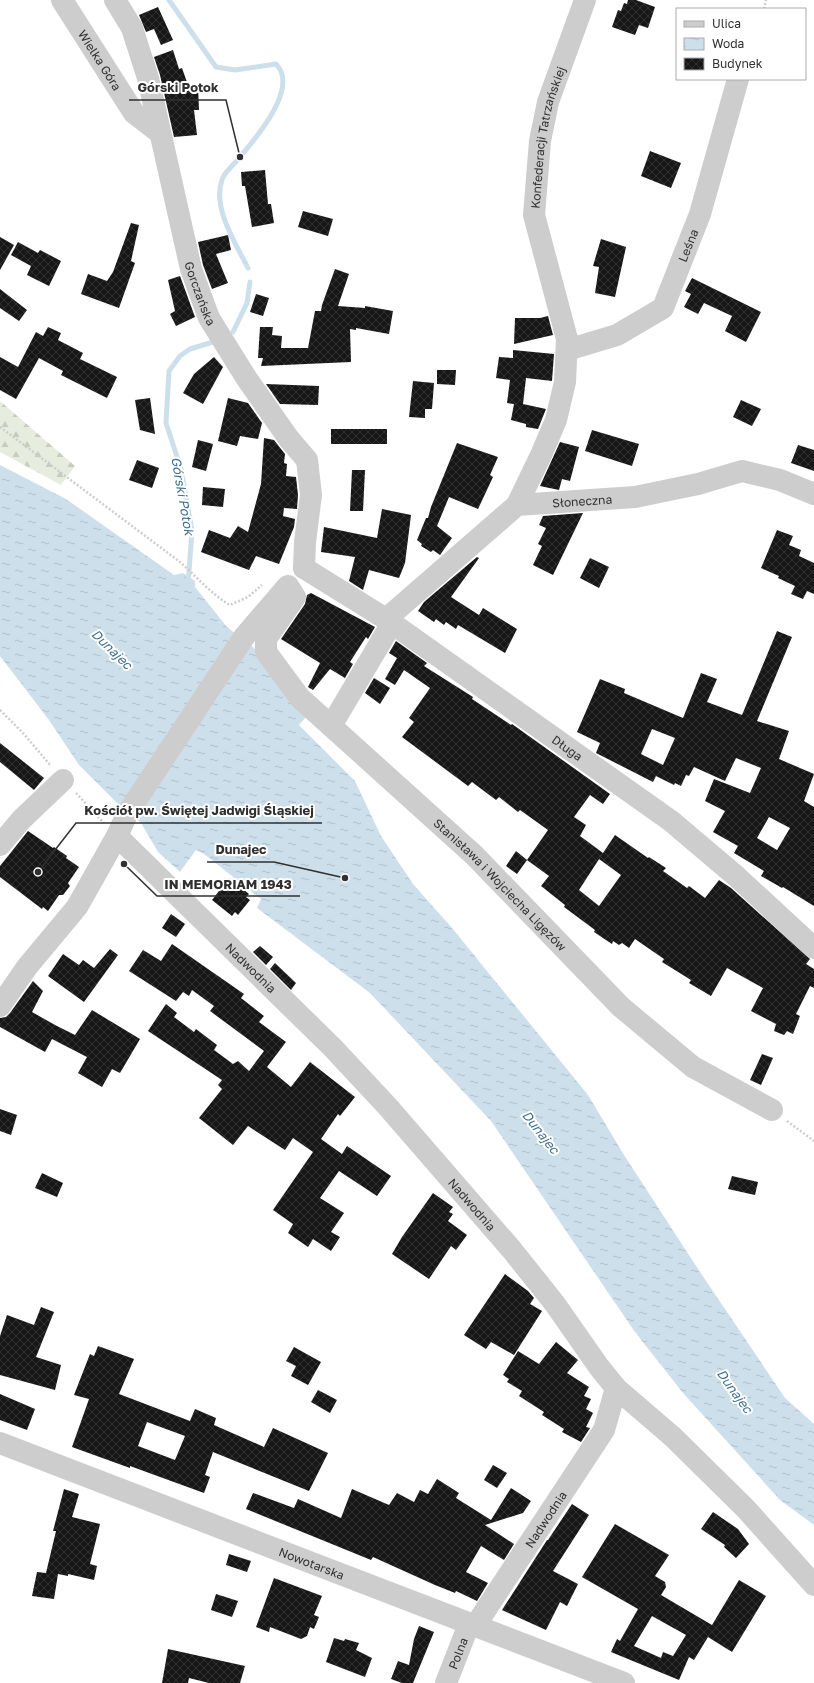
<svg xmlns="http://www.w3.org/2000/svg" width="814" height="1683" font-family="'Golos Text',sans-serif">
  <defs>
    <pattern id="forest-firs" width="22" height="20" patternUnits="userSpaceOnUse"><rect width="22" height="20" fill="#e6eddf"/><path d="M5 1l3.5 6h-7zM16 11l3.5 6h-7z" fill="#c6ccc0"/></pattern>
    <pattern id="water-ripples" width="26" height="14" patternUnits="userSpaceOnUse"><rect width="26" height="14" fill="#cddfeb"/><path d="M2 4q2-2 4 0t4 0M15 11q2-2 4 0t4 0" fill="none" stroke="#b0c0ca"/></pattern>
    <pattern id="building-cross-hatch" width="8" height="8" patternUnits="userSpaceOnUse"><rect width="8" height="8" fill="#171717"/><path d="M0 0l8 8M0 8l8-8" fill="none" stroke="#303030"/></pattern>
  </defs>
  <rect width="100%" height="100%" fill="#fff"/>
  <path fill="url(#forest-firs)" d="M0,401L75,466L61,485L0,452Z"/>
  <path fill="url(#water-ripples)" d="M0,465L66,499L174,575L183,573L195,581V587L227,627L254,648L306,717L299,725L355,781L381,836L413,884L452,928L588,1095L624,1155L700,1272L785,1398L814,1424V1525L780,1500L683,1393L635,1332L491,1121L370,993L257,908L261,899L204,854L196,850L180,872L158,852L141,823L119,805L79,765L49,720L0,656Z"/>
  <g fill="none" stroke-linecap="round" stroke-linejoin="round">
    <g stroke="#cddfeb" stroke-width="5">
      <path d="M169,0L216,67L235,70L276,64C300,88 255,139 239,158C234,165 224,172 222,180C212,208 236,244 248,268"/>
      <path d="M233,332L247,303L250,282"/>
      <path d="M188,584L192,531L181,469L166,423L169,371L180,356L190,349L213,342"/>
    </g>
  </g>
  <g fill="url(#building-cross-hatch)" fill-rule="evenodd">
    <path d="M628,0H636L655,7L648,28L639,25L635,35L612,27L618,10L621,11L624,3L627,4Z"/>
    <path d="M158,7L173,40L161,45L154,29L146,32L139,15Z"/>
    <path d="M173,50L179,69L182,68L188,85H198L199,110H194L197,135L174,137L160,75L154,57Z"/>
    <path d="M650,151L681,163L671,188L641,176Z"/>
    <path d="M265,170L268,204H271L274,223L252,227L245,186H242L241,172Z"/>
    <path d="M303,211L333,219L328,236L298,227Z"/>
    <path d="M131,223L139,225L131,261L135,263L119,308L81,294L88,274L107,281L113,272Z"/>
    <path d="M228,235L231,250L216,254L228,283L212,289L203,265L198,242Z"/>
    <path d="M0,237L14,245L0,270Z"/>
    <path d="M601,239L626,247L615,297L595,293L599,267L593,266Z"/>
    <path d="M18,242L38,253L40,250L61,261L49,286L27,275L31,266L11,255Z"/>
    <path d="M335,269L349,274L338,306L365,308V306L393,311L389,334L356,328V330L350,329L351,362L261,366L263,358H258L260,327H273L272,335L282,336L281,348H308L315,311H321L322,305Z"/>
    <path d="M180,276L195,317L176,326L170,314L175,311L168,280Z"/>
    <path d="M692,278L761,312L746,342L725,331L732,316L704,303L698,314L684,307L691,294L685,291Z"/>
    <path d="M0,289L27,310L19,321L0,308Z"/>
    <path d="M256,294L269,298L263,316L250,312Z"/>
    <path d="M548,316L553,335L514,344L515,318H540Z"/>
    <path d="M48,327L61,333L58,340L83,353L80,359L117,377L107,398L61,375L63,371L39,358L16,399L0,390V357L18,367L36,332L43,336Z"/>
    <path d="M513,350L554,354L552,381L526,378L523,404L546,409L538,429L526,427V424L511,420L514,404L507,403L510,380L496,378L499,357L513,358Z"/>
    <path d="M214,357L223,367L203,404L183,393L194,374Z"/>
    <path d="M437,370H456L455,385L437,384Z"/>
    <path d="M413,381L434,383L432,409H425V418L409,417Z"/>
    <path d="M266,384L319,386L318,405L280,404Z"/>
    <path d="M150,398L155,434L140,430L135,400Z"/>
    <path d="M228,398L248,403L262,423L258,439L240,436L237,446L218,441Z"/>
    <path d="M741,400L761,409L752,426L733,417Z"/>
    <rect x="331" y="429" width="56" height="15"/>
    <path d="M592,430L639,444L632,466L585,451Z"/>
    <path d="M264,438L274,440L285,454L284,463L287,464L286,476L296,477L298,495L297,509L284,508L283,516L295,519L294,527L279,564L256,556L249,570L201,552L209,530L230,538L238,526L248,532L261,484Z"/>
    <path d="M198,440L213,444L206,471L192,467Z"/>
    <path d="M560,442L579,447L570,481L562,479L559,490L540,486Z"/>
    <path d="M457,443L498,457L490,475L493,477L478,509L449,497L437,526L452,538L440,555L433,550L431,552L421,546L422,544L417,540L426,518H428L431,507Z"/>
    <path d="M798,445L814,450V471L791,463Z"/>
    <path d="M137,460L159,468L152,488L129,480Z"/>
    <path d="M352,470H365L363,511H350Z"/>
    <path d="M203,487L225,489L223,507L202,505Z"/>
    <path d="M382,509L411,515L405,563L399,578L369,570L363,590L349,581L355,557L321,552L324,527L377,538Z"/>
    <path d="M583,513L553,575L533,565L542,546L538,544L546,528L539,525L543,516Z"/>
    <path d="M777,530L793,536L789,545L801,550L799,556L814,563V594L807,591L803,599L791,594L795,586L778,578L779,576L761,568Z"/>
    <path d="M477,557L479,558L451,597L479,615L483,608L517,629L505,653L458,625L456,629L446,622L444,625L436,619L434,622L418,611L424,602Z"/>
    <path d="M590,558L609,567L599,588L580,578Z"/>
    <path d="M311,593L375,627L368,639L366,637L350,662L353,664L345,678L330,669L313,690L308,687L320,663L281,639L305,604L307,595Z"/>
    <path d="M777,631L792,637L757,721L789,731L779,759L814,774L804,801L814,807V906L783,887L782,888L761,876L764,871L734,853L738,846L713,832L725,811L705,801L714,779L750,793L761,768L736,758L725,781L694,767L689,776L686,775L681,786L675,783L674,785L656,776L653,782L598,754L596,753L600,743L577,732L600,679L625,689L624,693L683,718L701,673L717,679L707,702L742,715ZM652,729L675,738L663,765L641,754ZM769,817L790,828L777,850L757,838Z"/>
    <path d="M396,641L427,663L424,666L473,697L472,699L511,725L512,724L610,794L603,804L590,795L574,817L586,825L580,836L603,853L579,890L599,906L621,875L599,859L615,835L648,858L649,857L666,868L663,871L687,888L689,886L705,898L719,880L731,888L810,959L806,964L814,969V988L810,986L796,1014L800,1016L793,1034L787,1031L784,1035L774,1031L776,1024L751,1011L763,988L727,968L711,996L689,983L691,980L662,962L664,959L635,939L629,948L622,943L619,945L613,941L612,944L594,932L595,930L564,907L565,905L541,886L549,876L527,860L548,830L520,810L518,812L499,797L496,800L472,782L468,786L402,737L414,722L409,718L430,688L404,670L395,685L385,679L397,658L389,653Z"/>
    <path d="M374,678L390,688L380,704L365,693Z"/>
    <path d="M0,743L44,778L34,790L0,762Z"/>
    <path d="M28,831L53,848L54,847L67,856L66,858L79,867L68,883L70,886L63,895H59L48,911L43,907L42,909L0,877V866Z"/>
    <path d="M516,851L527,860L517,874L506,866Z"/>
    <path d="M229,878L249,894L246,897L250,900L238,915L235,912L232,916L212,900Z"/>
    <path d="M171,914L185,924L176,937L162,928Z"/>
    <path d="M172,944L244,994L241,998L264,1016L259,1022L286,1042L267,1067L291,1087L310,1062L355,1097L340,1116L338,1114L321,1139L342,1154L347,1146L391,1176L377,1196L339,1171L320,1198L344,1213L331,1232L340,1237L331,1251L313,1239L308,1247L288,1233L293,1224L273,1210L313,1152L293,1138L285,1150L248,1126L233,1145L199,1118L222,1089L218,1085L222,1080L148,1031L166,1004L177,1013L174,1017L194,1032L196,1029L217,1045L214,1050L233,1064L238,1061L249,1071L264,1051L210,1011L214,1006L192,990L189,996L183,992L176,1001L129,971L143,950L161,961Z"/>
    <path d="M260,946L273,957L266,965L253,952Z"/>
    <path d="M110,949L118,955L84,1002L48,976L63,954L79,965L83,960L94,968Z"/>
    <path d="M275,963L296,983L291,990L270,969Z"/>
    <path d="M33,981L43,991L32,1012L55,1025L75,1035L92,1010L140,1039L120,1073L112,1069L102,1087L78,1073L87,1057L52,1039L45,1052L0,1027V1018L6,1017L10,1013Z"/>
    <path d="M762,1054L773,1058L761,1085L750,1080Z"/>
    <path d="M0,1109L17,1115L11,1135L0,1131Z"/>
    <path d="M42,1173L63,1183L57,1197L35,1188Z"/>
    <path d="M732,1176L758,1182L755,1195L728,1189Z"/>
    <path d="M433,1193L453,1207L449,1212L453,1214L448,1221L467,1235L456,1250L451,1246L429,1279L392,1254L402,1237Z"/>
    <path d="M505,1274L528,1291L534,1298L530,1304L542,1311L514,1355L491,1342L486,1349L464,1335Z"/>
    <path d="M41,1307L54,1312L36,1357L61,1365L55,1390L0,1375V1336L7,1315L34,1325Z"/>
    <path d="M556,1342L578,1360L567,1373L589,1387L584,1396L591,1399L586,1409L593,1413L586,1427L590,1428L581,1442L562,1432L564,1429L542,1415L544,1412L519,1396L522,1391L507,1382L509,1379L503,1375L518,1351L539,1364Z"/>
    <path d="M98,1346L134,1359L119,1394L190,1421L195,1409L216,1418L214,1425L264,1447L273,1428L328,1453L309,1491L213,1452L205,1475L210,1477L204,1493L130,1466V1468L72,1447L89,1399L74,1395L90,1354L94,1356ZM147,1422L185,1436L175,1460L138,1446Z"/>
    <path d="M294,1347L321,1362L308,1385L291,1376L296,1366L286,1361Z"/>
    <path d="M318,1390L337,1400L330,1413L311,1402Z"/>
    <path d="M0,1394L35,1409L27,1430L0,1420Z"/>
    <path d="M493,1465L507,1473L497,1488L484,1480Z"/>
    <path d="M437,1479L459,1493L456,1498L491,1520L511,1488L531,1501L523,1513L485,1525L514,1544L504,1560L481,1546L466,1572L488,1583L477,1601L456,1591L455,1593L435,1585L373,1557L371,1560L246,1509L253,1493L294,1508L298,1499L341,1518L352,1489L389,1505L397,1493L414,1502L420,1490L428,1494Z"/>
    <path d="M64,1489L79,1494L72,1517L100,1524L90,1564L97,1566L94,1580L68,1574V1576L58,1574L54,1599L32,1596L37,1572L46,1573L56,1531H53Z"/>
    <path d="M572,1504L589,1515L553,1571L578,1584L567,1606L560,1602L546,1630L502,1610L547,1540H548Z"/>
    <path d="M713,1512L738,1529L749,1544L736,1558L724,1547L725,1545L701,1529Z"/>
    <path d="M615,1524L669,1555L655,1576L665,1582L666,1587L661,1595L712,1625L739,1580L766,1596L732,1652L708,1637L694,1660L689,1657L679,1680L611,1652L617,1639L620,1641L638,1609L582,1577ZM652,1616L686,1635L673,1656L663,1652L661,1658L634,1646Z"/>
    <path d="M229,1554L251,1561L247,1572L226,1565Z"/>
    <path d="M274,1578L322,1596L314,1615L319,1617L314,1629L310,1627L307,1636L301,1639L270,1627L269,1632L256,1627Z"/>
    <path d="M216,1594L238,1601L232,1617L211,1610Z"/>
    <path d="M419,1626L434,1632L413,1683H402L391,1679L398,1661L409,1665L414,1639Z"/>
    <path d="M334,1638L344,1641L345,1639L359,1643L356,1650L372,1658L365,1677L326,1662Z"/>
    <path d="M168,1649L245,1666L240,1683H209L189,1678L188,1683H162Z"/>
  </g>
  <g fill="none" stroke-linecap="round" stroke-linejoin="round">
    <g stroke="#cdcdcd" stroke-width="2.5" stroke-dasharray="2 2" stroke-linecap="butt">
      <path d="M764,9L766,0"/>
      <path d="M0,427L180,562C196,576 212,595 230,605L248,597L262,585"/>
      <path d="M0,710L23,733L51,766"/>
      <path d="M76,793L104,823"/>
      <path d="M787,1121L814,1141"/>
    </g>
    <g stroke="#cdcdcd" stroke-width="22">
      <path id="s1" d="M62,0L134,113L160,133"/>
      <path id="s2" d="M115,0L132,28L148,78L191,269L209,318L247,379L289,439L307,460L311,495L305,542L304,568"/>
      <path id="s3" d="M567,350L617,335L663,308L700,214L738,79"/>
      <path id="s4" d="M517,505L541,455L556,420L565,382L567,339L534,215L540,141L548,102L585,0"/>
      <path id="s5" d="M304,568L386,619L671,821L736,876L814,948"/>
      <path id="s6" d="M288,586L295,597L266,639V652L300,698L474,855L621,1007L693,1067L772,1110"/>
      <path id="s7" d="M386,619L517,505L635,497L698,484L742,471L780,480L814,494"/>
      <path d="M331,726L392,623"/>
      <path id="s8" d="M117,836L333,1048L388,1107L512,1250L555,1304L599,1367L616,1388L673,1437L746,1509L814,1585"/>
      <path d="M0,845L21,820L63,780"/>
      <path d="M0,1006L27,967L77,907L117,836L127,814L244,637L286,588"/>
      <path id="s9" d="M0,1443L624,1683"/>
      <path id="s10" d="M475,1626L604,1430L616,1388"/>
      <path id="s11" d="M446,1683L469,1624"/>
    </g>
  </g>
  <g text-anchor="middle" dominant-baseline="central" stroke-width="4" stroke-linejoin="round" paint-order="stroke">
    <g font-size="12" fill="#303030" stroke="#fff">
      <text stroke="none"><textPath href="#s1" startOffset="71">Wielka Góra</textPath></text>
      <text stroke="none"><textPath href="#s4" startOffset="383">Konfederacji Tatrzańskiej</textPath></text>
      <text stroke="none"><textPath href="#s3" startOffset="173">Leśna</textPath></text>
      <text stroke="none"><textPath href="#s2" startOffset="307">Gorczańska</textPath></text>
      <text stroke="none"><textPath href="#s7" startOffset="239">Słoneczna</textPath></text>
      <text stroke="none"><textPath href="#s5" startOffset="319">Długa</textPath></text>
      <text stroke="none"><textPath href="#s6" startOffset="408">Stanisława i Wojciecha Ligęzów</textPath></text>
      <text stroke="none"><textPath href="#s8" startOffset="188">Nadwodnia</textPath></text>
      <text stroke="none"><textPath href="#s8" startOffset="512">Nadwodnia</textPath></text>
      <text stroke="none"><textPath href="#s10" startOffset="128">Nadwodnia</textPath></text>
      <text stroke="none"><textPath href="#s9" startOffset="334">Nowotarska</textPath></text>
      <text stroke="none"><textPath href="#s11" startOffset="32">Polna</textPath></text>
    </g>
    <g font-size="13" font-style="italic" fill="#417090" stroke="#fff">
      <text transform="translate(183 496) rotate(80)">Górski Potok</text>
      <text transform="translate(112 649) rotate(44)">Dunajec</text>
      <text transform="translate(541 1132) rotate(52)">Dunajec</text>
      <text transform="translate(735 1391) rotate(54)">Dunajec</text>
    </g>
  </g>
  <path fill="none" stroke="#303030" stroke-width="1.5" d="M240 157L226 100H129M38 872L76 823H322M345 878L274 862H207M124 864L157 896H300"/>
  <g fill="#303030" stroke="#fff" stroke-width="1.5">
    <circle cx="240" cy="157" r="4"/>
    <circle cx="38" cy="872" r="4"/>
    <circle cx="345" cy="878" r="4"/>
    <circle cx="124" cy="864" r="4"/>
  </g>
  <g font-size="13" text-anchor="middle" font-weight="bold" fill="#303030" stroke="#fff" stroke-width="4" stroke-linejoin="round" paint-order="stroke">
    <text x="178" y="92">Górski Potok</text>
    <text x="199" y="815">Kościół pw. Świętej Jadwigi Śląskiej</text>
    <text x="241" y="854">Dunajec</text>
    <text x="228" y="889">IN MEMORIAM 1943</text>
  </g>
  <rect x="676" y="8" width="130" height="72" fill="#ffffff" stroke="#acacac"/>
  <rect x="684" y="21" width="20" height="6" fill="#cdcdcd" stroke="#acacac"/>
  <text x="712" y="28" font-size="12" fill="#303030">Ulica</text>
  <rect x="684" y="38" width="20" height="12" fill="url(#water-ripples)" stroke="#acacac"/>
  <text x="712" y="48" font-size="12" fill="#303030">Woda</text>
  <rect x="684" y="58" width="20" height="12" fill="url(#building-cross-hatch)" stroke="#acacac"/>
  <text x="712" y="68" font-size="12" fill="#303030">Budynek</text>
</svg>
